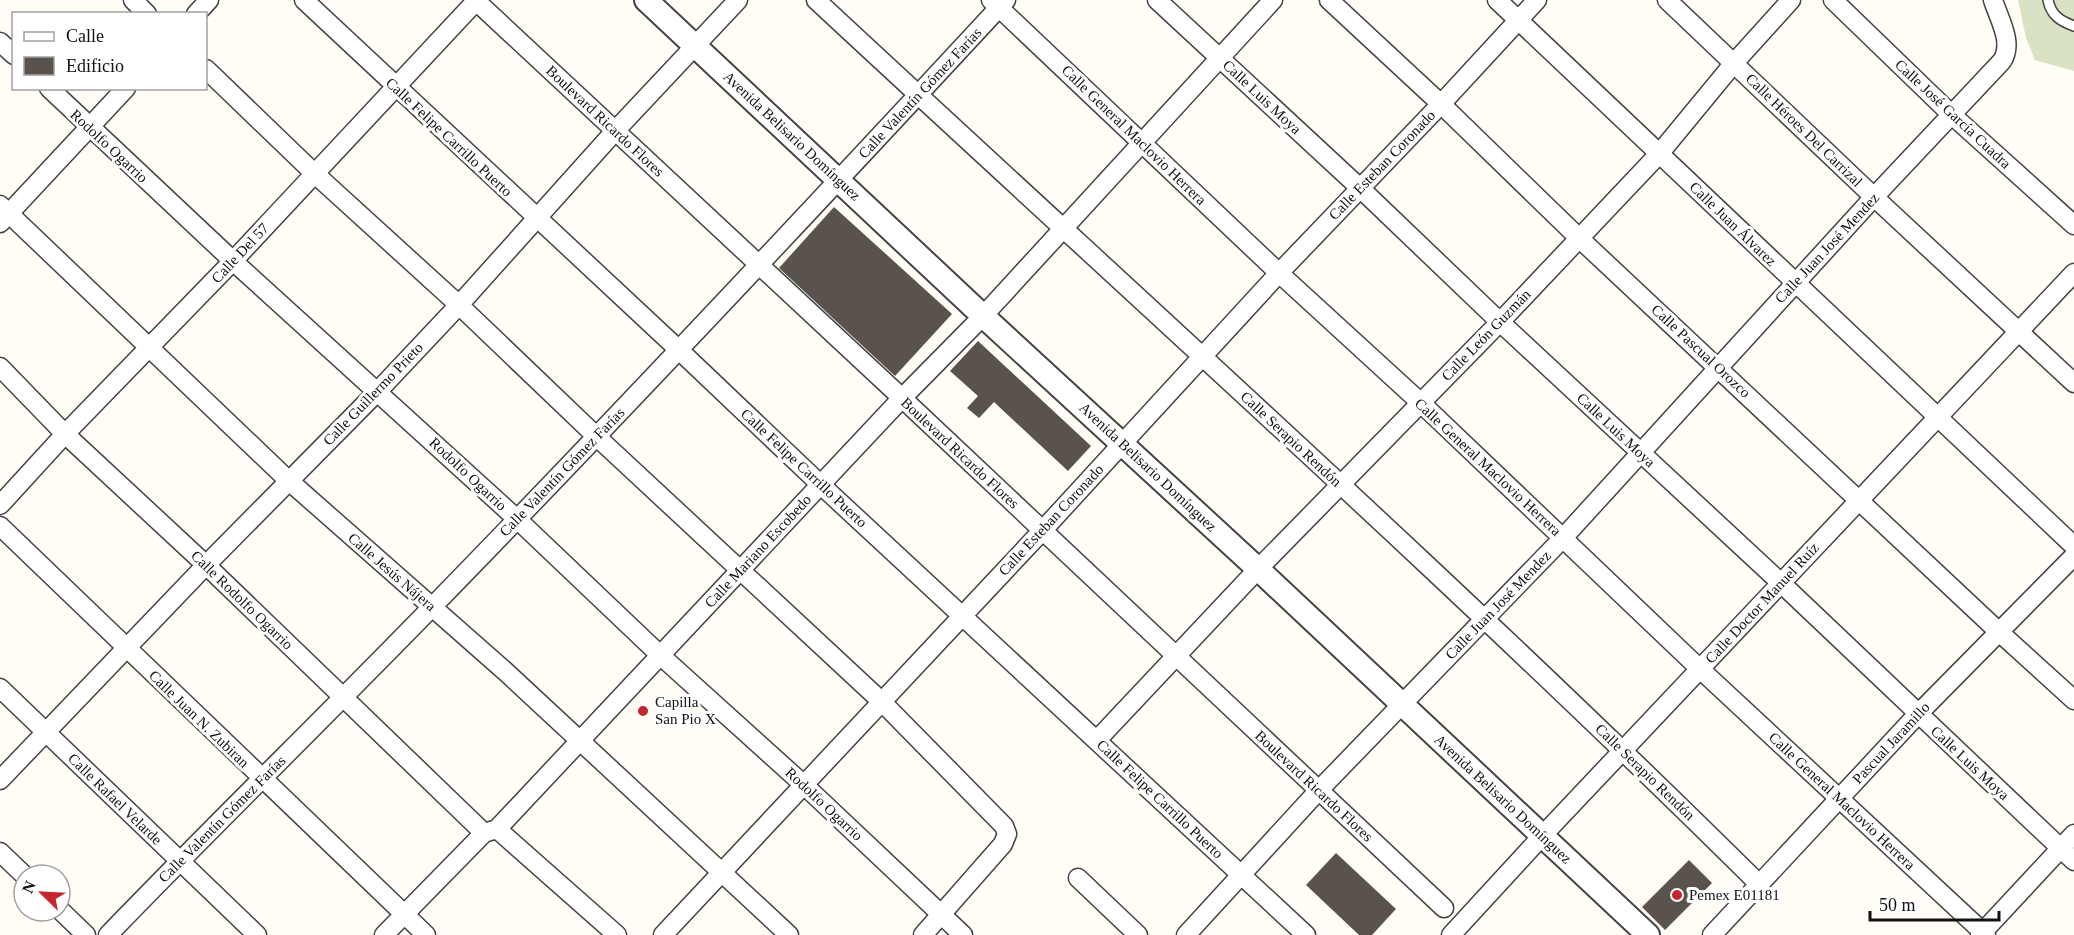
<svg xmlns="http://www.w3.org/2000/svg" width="2074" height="935" font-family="'Times New Roman',serif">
  <rect width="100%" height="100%" fill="#fffdf5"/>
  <path fill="#d9e3c4" d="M2018,0H2074V71L2035,60L2026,38Z"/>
  <g fill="#5a524d">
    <path d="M834,207L952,314L895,376L779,268Z"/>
    <path d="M978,341L1091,446L1068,471L994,402L979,418L967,408L978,396L950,371Z"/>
    <path d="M1336,853L1396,909L1372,935H1359L1306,885Z"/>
    <path d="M1689,860L1712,883L1665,930L1642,907Z"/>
  </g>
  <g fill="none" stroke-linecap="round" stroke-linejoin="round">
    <defs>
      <path id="service" d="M2048,0C2051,15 2060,21 2074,26"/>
      <g id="minor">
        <path d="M133,0L147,14"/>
        <path d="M304,0L679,350L821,485L1306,935"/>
        <path d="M475,0L902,398L1444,908"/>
        <path d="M816,0C1132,294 1453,581 1759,884"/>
        <path d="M991,0L1279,273L1421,403L1700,669L1986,935"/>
        <path d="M1157,0L1360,188L1500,322L1781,583L2074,861"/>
        <path d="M1329,0L1441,104L1579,238L1998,631L2074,700"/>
        <path d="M1497,0L2074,546"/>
        <path d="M1667,0L1874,197L2074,383"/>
        <path d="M1833,0L1952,115L2074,225"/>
        <path d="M196,14L209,0"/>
        <path d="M0,42L14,55"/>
        <path d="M206,69L314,173L459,305L597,437L881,701L1004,826L1007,834L1003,844L923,935"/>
        <path d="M49,88L233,261L517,519L660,655L804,785L963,935"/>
        <path d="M0,205L288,480L506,672L789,935"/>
        <path d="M0,223L126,88"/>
        <path d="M0,367L65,434L206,565L484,833"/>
        <path d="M0,505L65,434L233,261L477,0"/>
        <path d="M0,526L426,935"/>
        <path d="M0,688L257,935"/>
        <path d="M1097,740L1258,569L1500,322L1659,154L1734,63L1791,0"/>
        <path d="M0,780L206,565L378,391L459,305L615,131L738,0"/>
        <path d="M497,829L617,935"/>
        <path d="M0,852L24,875"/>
        <path d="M1078,878L1138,935"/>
        <path d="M60,910L86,935"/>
        <path d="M108,935C215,824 326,716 433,606C627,407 817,204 1006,0"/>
        <path d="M384,935L484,833L497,829L902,398L983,316L1273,0"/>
        <path d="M663,935L1042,531L1279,273L1441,104L1537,0"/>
        <path d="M1186,935L1319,790L1563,538L1874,197L2002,61C2014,43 1999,19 1993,0"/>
        <path d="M1451,935L1543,835L2074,273"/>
        <path d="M1712,935L1918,714L2074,556"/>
        <path d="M1980,935L2074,834"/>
      </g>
      <path id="tertiary" d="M646,0L983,316L1258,569L1648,935"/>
    </defs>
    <use href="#service" stroke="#444" stroke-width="12"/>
    <use href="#minor" stroke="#444" stroke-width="21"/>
    <use href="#tertiary" stroke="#444" stroke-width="26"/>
    <use href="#service" stroke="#fff" stroke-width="9"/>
    <use href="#minor" stroke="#fff" stroke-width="18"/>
    <use href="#tertiary" stroke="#fff" stroke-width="22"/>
  </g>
  <g fill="#c4262e" stroke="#fff" stroke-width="2">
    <circle cx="643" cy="711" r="6"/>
    <circle cx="1677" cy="895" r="6"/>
  </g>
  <g text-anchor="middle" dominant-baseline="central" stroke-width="6" stroke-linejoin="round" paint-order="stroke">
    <g font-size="15" fill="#111" stroke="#fff">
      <text transform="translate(920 93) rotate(-47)">Calle Valentín Gómez Farías</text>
      <text transform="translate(1262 97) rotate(43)">Calle Luis Moya</text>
      <text transform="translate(1953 114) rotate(43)">Calle José García Cuadra</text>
      <text transform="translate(605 121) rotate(43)">Boulevard Ricardo Flores</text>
      <text transform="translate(1804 130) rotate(44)">Calle Héroes Del Carrizal</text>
      <text transform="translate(1134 135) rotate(44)">Calle General Maclovio Herrera</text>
      <text transform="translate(792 136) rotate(43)">Avenida Belisario Domínguez</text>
      <text transform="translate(449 137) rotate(43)">Calle Felipe Carrillo Puerto</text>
      <text transform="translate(109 146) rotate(43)">Rodolfo Ogarrio</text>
      <text transform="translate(1382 165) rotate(-46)">Calle Esteban Coronado</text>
      <text transform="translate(1733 224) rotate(44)">Calle Juan Álvarez</text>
      <text transform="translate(1827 248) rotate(-47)">Calle Juan José Mendez</text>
      <text transform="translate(240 253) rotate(-47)">Calle Del 57</text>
      <text transform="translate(1486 335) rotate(-46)">Calle León Guzmán</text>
      <text transform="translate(1701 351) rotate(43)">Calle Pascual Orozco</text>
      <text transform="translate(373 394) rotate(-46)">Calle Guillermo Prieto</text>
      <text transform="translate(1616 430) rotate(43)">Calle Luis Moya</text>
      <text transform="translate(1291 439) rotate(43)">Calle Serapio Rendón</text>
      <text transform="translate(960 453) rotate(43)">Boulevard Ricardo Flores</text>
      <text transform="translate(1148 467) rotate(43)">Avenida Belisario Domínguez</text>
      <text transform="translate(1488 467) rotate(43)">Calle General Maclovio Herrera</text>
      <text transform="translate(804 468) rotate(43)">Calle Felipe Carrillo Puerto</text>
      <text transform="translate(562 472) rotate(-46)">Calle Valentín Gómez Farías</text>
      <text transform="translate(468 474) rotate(43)">Rodolfo Ogarrio</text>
      <text transform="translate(1051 520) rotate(-47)">Calle Esteban Coronado</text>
      <text transform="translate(758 551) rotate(-47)">Calle Mariano Escobedo</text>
      <text transform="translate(392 572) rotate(41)">Calle Jesús Nájera</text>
      <text transform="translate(242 600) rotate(44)">Calle Rodolfo Ogarrio</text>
      <text transform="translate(1762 603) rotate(-47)">Calle Doctor Manuel Ruíz</text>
      <text transform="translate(1498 605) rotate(-46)">Calle Juan José Mendez</text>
      <text transform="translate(199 719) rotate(44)">Calle Juan N. Zubiran</text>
      <text transform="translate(1891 743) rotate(-47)">Pascual Jaramillo</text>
      <text transform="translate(1970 763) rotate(43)">Calle Luis Moya</text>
      <text transform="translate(1645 772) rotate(44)">Calle Serapio Rendón</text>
      <text transform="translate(1314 786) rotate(43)">Boulevard Ricardo Flores</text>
      <text transform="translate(115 799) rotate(44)">Calle Rafael Velarde</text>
      <text transform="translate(1160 799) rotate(43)">Calle Felipe Carrillo Puerto</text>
      <text transform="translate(1503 799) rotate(43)">Avenida Belisario Domínguez</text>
      <text transform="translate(1842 801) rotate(43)">Calle General Maclovio Herrera</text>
      <text transform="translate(824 804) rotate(43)">Rodolfo Ogarrio</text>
      <text transform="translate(222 819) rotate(-45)">Calle Valentín Gómez Farías</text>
    </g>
    <g font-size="15" fill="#111" stroke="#fff" text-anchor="start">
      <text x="655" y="702">Capilla<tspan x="655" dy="17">San Pio X</tspan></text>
      <text x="1689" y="895">Pemex E01181</text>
    </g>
  </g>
  <rect x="12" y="12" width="195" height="78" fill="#ffffff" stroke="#a0a0a0" stroke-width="1.5"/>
  <rect x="24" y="32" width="30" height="9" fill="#ffffff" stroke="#a0a0a0" stroke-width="1.5"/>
  <text x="66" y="42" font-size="18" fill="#111111">Calle</text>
  <rect x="24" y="57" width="30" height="18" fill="#5a524d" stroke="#a0a0a0" stroke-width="1.5"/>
  <text x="66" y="72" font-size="18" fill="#111111">Edificio</text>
  <g transform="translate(42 893) rotate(294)"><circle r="28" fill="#ffffff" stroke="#a0a0a0" stroke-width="1.5"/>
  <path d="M0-4.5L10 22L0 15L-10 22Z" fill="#c4262e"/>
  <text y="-9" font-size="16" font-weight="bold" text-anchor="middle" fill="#111111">N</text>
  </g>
  <path d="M1870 911v9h129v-9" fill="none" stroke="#111111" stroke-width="3"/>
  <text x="1879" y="911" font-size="18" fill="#111111" stroke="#ffffff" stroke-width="4.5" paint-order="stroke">50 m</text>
</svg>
